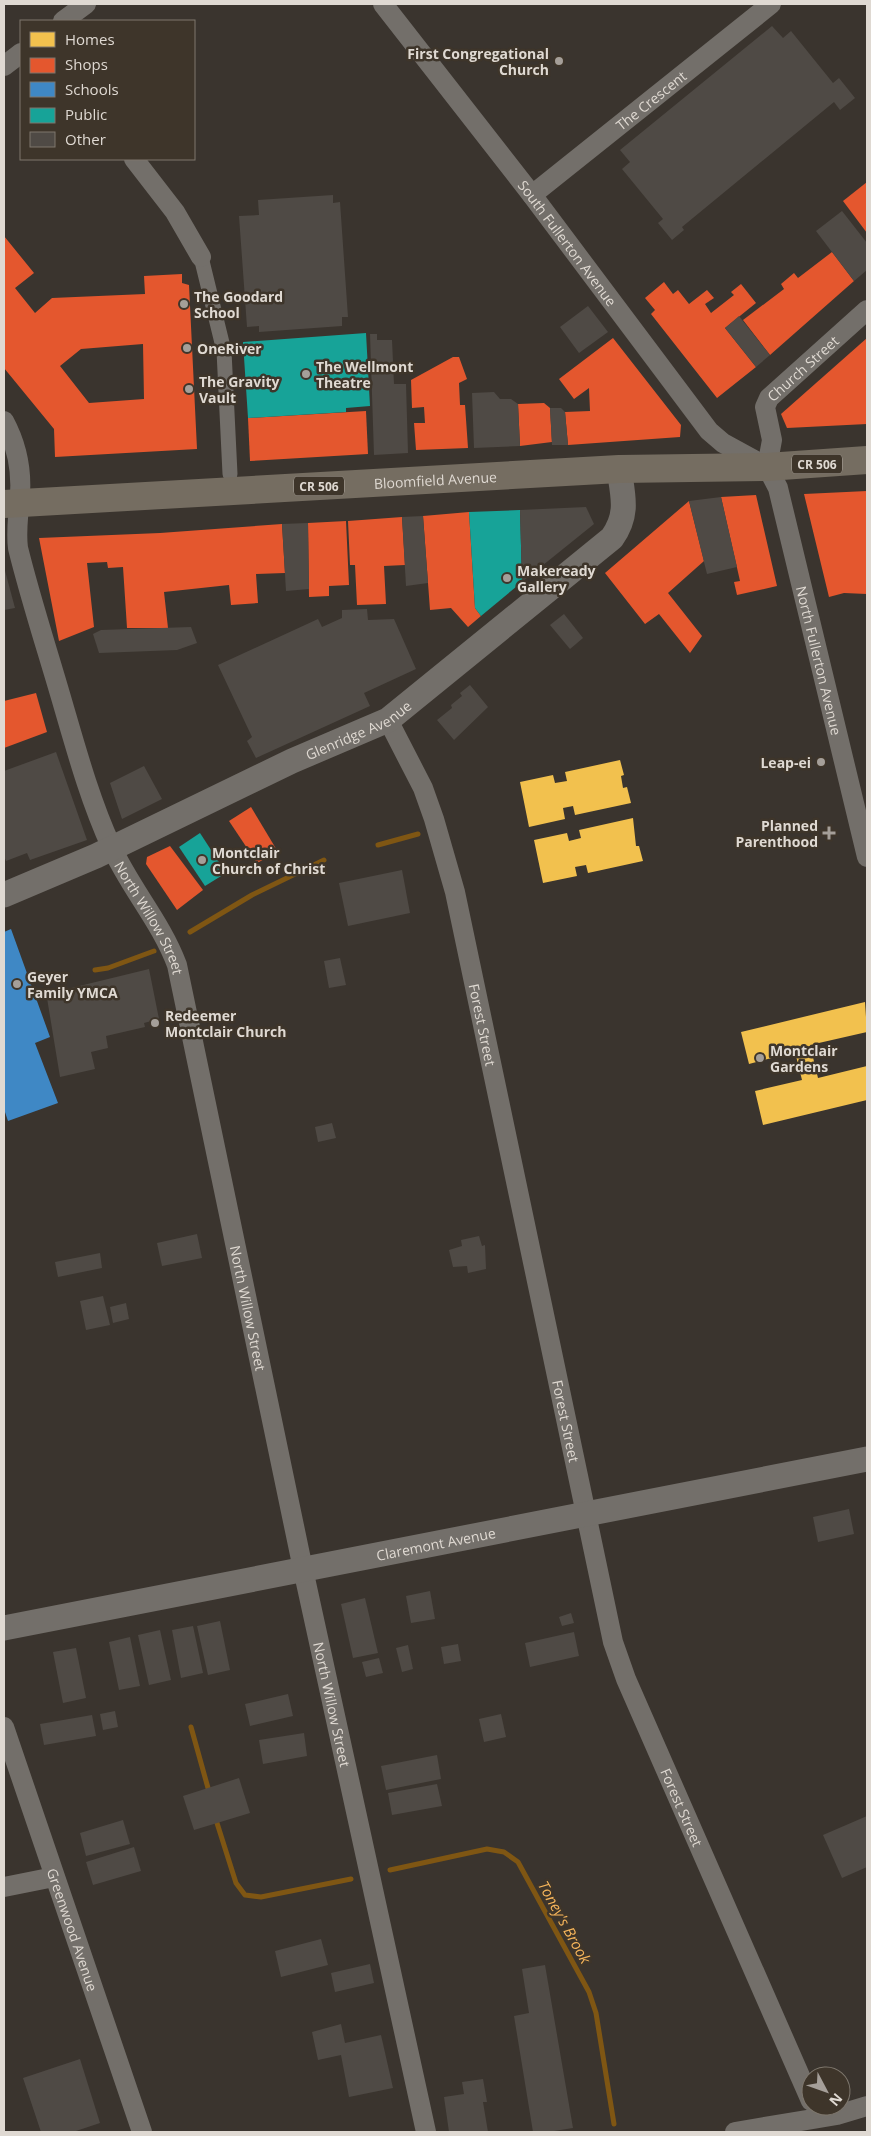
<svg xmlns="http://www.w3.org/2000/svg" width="871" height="2136" font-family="'Open Sans',sans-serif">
  <rect width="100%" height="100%" fill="#3a342e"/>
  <g fill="#f2c14e">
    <path d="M620,760L624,775L621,776L623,788L627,787L631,803L575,815L573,806L563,808L565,819L529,827L520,782L553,775L555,783L567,781L565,772Z"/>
    <path d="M633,818L636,846H639L643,861L588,873L586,865L575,867L577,876L543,883L534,840L567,833L569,841L581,838L579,830Z"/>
    <path d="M865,1002L867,1032L810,1045L818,1078L867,1066V1100L763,1125L755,1091L802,1080L795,1052L749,1064L741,1032Z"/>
  </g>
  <g fill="#e4572e" fill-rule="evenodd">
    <path d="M867,182V233L843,201Z"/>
    <path d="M4,236L34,273L15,288L35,313L52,298L145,294L144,276L182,274V283L189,285L197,449L55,457L54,429L4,368ZM143,344L144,399L89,403L60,366L81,349Z"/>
    <path d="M832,252L854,281L770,355L743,320L784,289L781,284L794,273L798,278Z"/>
    <path d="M664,282L673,294L678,290L689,304L707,290L714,298L705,304L711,313L734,295L731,292L741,284L756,303L725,328L756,367L717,398L651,314L655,310L645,298Z"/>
    <path d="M613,338L681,425L680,437L568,445L565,412L590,411L589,388L574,399L559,379Z"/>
    <path d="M867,338V424L787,428L781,414Z"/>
    <path d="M453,357H459L467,379L459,383L460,405H465L468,448L416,450L414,423H425L424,407L412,408L411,380Z"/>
    <path d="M544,403L550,408L552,442L520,446L518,404Z"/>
    <path d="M366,411L368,454L250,461L248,418Z"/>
    <path d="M867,491V594L844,593L829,597L804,494Z"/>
    <path d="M756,495L777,586L737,595L734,582L740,581L721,497Z"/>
    <path d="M689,501L704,561L668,593L702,636L690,653L659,614L645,624L605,573Z"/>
    <path d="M469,512L475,608L481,616L468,627L451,608L430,610L423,516Z"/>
    <path d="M402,517L405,565L384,566L386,604L357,605L355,565H350L348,521Z"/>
    <path d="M346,521L349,585L329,586V596L309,597L308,523Z"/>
    <path d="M282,524L285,573L256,574L258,603L231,605L229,585L164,592L168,628H127L123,567L108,568L107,562L87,563L94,627L59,641L39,538L160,533Z"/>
    <path d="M36,693L47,732L4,748V701Z"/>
    <path d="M251,807L278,852L257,863L229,821Z"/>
    <path d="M170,846L203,890L177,910L146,864L147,857Z"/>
  </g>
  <path fill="#3f88c5" d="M11,929L50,1037L35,1043L58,1103L8,1121L4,1109V932Z"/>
  <g fill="#17a398">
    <path d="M366,333L370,406L346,408V412L248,418L243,342Z"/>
    <path d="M520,510L522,582L481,616L475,608L469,512Z"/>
    <path d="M200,833L226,873L205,886L179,847Z"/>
  </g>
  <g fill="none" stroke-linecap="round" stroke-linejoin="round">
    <g stroke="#7f5613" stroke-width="5">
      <path d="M378,845L418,834"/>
      <path d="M190,932L252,895L324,860"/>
      <path d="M95,970L108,968L154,951"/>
      <path d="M191,1727L208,1788"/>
      <path d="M217,1823L236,1883L245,1895L261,1897L351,1879"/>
      <path d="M390,1870L487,1849L504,1852L518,1862L589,1992L596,2013L614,2124"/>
    </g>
  </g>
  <g fill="#4f4a45">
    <path d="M772,26L783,38L791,31L833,83L839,78L855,98L840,110L834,102L682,227L684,230L672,240L658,223L663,219L622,169L630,162L620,150Z"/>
    <path d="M333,195V203L340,202L348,317H342V326L259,332V326L247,327L239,216L259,215L258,200Z"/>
    <path d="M842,211L867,243V270L854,281L816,231Z"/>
    <path d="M588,306L608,332L579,353L560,327Z"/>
    <path d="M739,316L770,355L756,367L725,328Z"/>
    <path d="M370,334H377V340H392L394,384H406L408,453L374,455Z"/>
    <path d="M494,392L500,399H511L518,404L520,446L474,448L472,393Z"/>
    <path d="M550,408H561L565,412L568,445H552Z"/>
    <path d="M721,497L737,567L707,574L689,501Z"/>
    <path d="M586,507L594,524L522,582L520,510Z"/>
    <path d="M423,516L428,583L406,586L402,517Z"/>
    <path d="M308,523L309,589L286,591L282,524Z"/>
    <path d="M4,567L15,608L4,610Z"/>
    <path d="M367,609L368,620L394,619L416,669L364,693L370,706L256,758L247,741L252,737L218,665L318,619L322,627L342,618V610Z"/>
    <path d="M564,614L583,638L570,649L550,625Z"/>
    <path d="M191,627L197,643L177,650L99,653L93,634L101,630Z"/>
    <path d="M470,685L488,707L454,740L437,720L452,708L451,705L462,696L460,693Z"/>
    <path d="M56,752L87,840L30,860L27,853L6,861L4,856V771Z"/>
    <path d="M144,766L162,799L122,819L110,783Z"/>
    <path d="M402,870L410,913L348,926L339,883Z"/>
    <path d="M340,958L346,985L329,988L324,961Z"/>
    <path d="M149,969L159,1019L144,1023L145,1027L106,1036L108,1048L91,1052L95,1069L60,1077L47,998L68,993L67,989Z"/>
    <path d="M332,1123L336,1138L318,1142L315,1127Z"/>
    <path d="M197,1234L202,1258L162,1266L157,1243Z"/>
    <path d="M479,1236L482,1246L485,1245L486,1269L468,1273L467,1266L453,1267L449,1250L462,1246L461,1240Z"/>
    <path d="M100,1253L102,1268L58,1277L55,1262Z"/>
    <path d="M103,1296L110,1325L86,1330L80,1301Z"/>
    <path d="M126,1303L129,1319L113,1323L110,1307Z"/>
    <path d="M849,1509L854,1534L818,1542L813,1517Z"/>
    <path d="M430,1591L435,1619L411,1623L406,1596Z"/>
    <path d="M365,1598L378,1653L353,1658L341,1604Z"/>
    <path d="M571,1613L574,1623L562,1626L559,1617Z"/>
    <path d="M220,1621L230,1670L208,1675L197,1626Z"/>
    <path d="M193,1626L203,1673L181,1678L172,1630Z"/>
    <path d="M160,1630L171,1680L149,1685L138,1635Z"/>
    <path d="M574,1632L579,1656L530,1667L525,1643Z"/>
    <path d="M130,1637L140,1686L119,1690L109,1642Z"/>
    <path d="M458,1644L461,1661L444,1664L441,1647Z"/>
    <path d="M408,1645L413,1669L402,1672L396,1648Z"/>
    <path d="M76,1648L86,1698L63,1703L53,1652Z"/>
    <path d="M379,1658L383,1673L366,1677L362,1662Z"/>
    <path d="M288,1694L293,1716L250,1726L245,1704Z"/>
    <path d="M115,1711L118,1727L103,1730L100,1714Z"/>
    <path d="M501,1714L506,1737L484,1742L479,1719Z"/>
    <path d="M92,1715L96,1736L44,1745L40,1724Z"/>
    <path d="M304,1733L307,1756L263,1764L259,1740Z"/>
    <path d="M437,1755L441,1779L386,1790L381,1766Z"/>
    <path d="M239,1778L250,1813L194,1830L183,1796Z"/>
    <path d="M437,1784L442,1806L392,1815L388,1793Z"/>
    <path d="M867,1816V1867L842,1878L823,1835Z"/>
    <path d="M123,1820L130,1844L86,1856L80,1833Z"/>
    <path d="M134,1847L141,1871L93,1885L86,1862Z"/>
    <path d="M321,1939L328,1965L281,1977L275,1951Z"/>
    <path d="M370,1964L374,1983L335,1992L331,1973Z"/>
    <path d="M545,1965L573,2128L548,2132H533L514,2016L529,2013L522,1969Z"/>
    <path d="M341,2024L345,2043L381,2035L393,2088L349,2097L341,2055L318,2060L312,2032Z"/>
    <path d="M80,2059L100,2123L73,2132H41L23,2078Z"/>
    <path d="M483,2079L487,2102H483L488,2132H449L444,2097L464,2094L462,2082Z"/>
  </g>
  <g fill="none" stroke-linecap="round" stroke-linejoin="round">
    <path stroke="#736f6a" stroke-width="15" d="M201,257L224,351L230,474"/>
    <g stroke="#736f6a" stroke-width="20">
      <path id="s1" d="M383,4L532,195L709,431L723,443L765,466"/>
      <path d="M63,21L86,4"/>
      <path d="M4,66L21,53"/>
      <path d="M134,159L175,212L201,257"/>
      <path id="s2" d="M532,195L771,4"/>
      <path id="s3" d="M4,421C18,447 23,475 19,505C18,520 16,533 18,548C30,597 46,646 60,694C75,745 89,798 111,846C130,888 161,922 177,965L303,1569L426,2132"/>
      <path id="s4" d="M767,467L778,488L867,857"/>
      <path id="s5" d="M767,467L772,440L765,407L769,398L867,310"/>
      <path id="s6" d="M388,720L423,788L434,819L455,892L613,1642L626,1679L811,2101"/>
      <path id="s7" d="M4,1727L142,2132"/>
      <path d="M4,1887L54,1877"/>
      <path d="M735,2132L837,2115L867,2106"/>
    </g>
    <g stroke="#736f6a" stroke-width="25">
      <path id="s8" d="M4,895L96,856L292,761L388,720L612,538C629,514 623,496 619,469"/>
      <path id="s9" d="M4,1628L867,1459"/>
    </g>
    <path stroke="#756d61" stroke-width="28" id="s10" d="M4,504L619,469L767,467L867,460"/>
  </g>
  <g fill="#a59f99" stroke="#3e352a" stroke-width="2">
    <circle cx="559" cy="61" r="5"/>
    <circle cx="184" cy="304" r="5"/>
    <circle cx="187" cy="348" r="5"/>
    <circle cx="306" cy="374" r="5"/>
    <circle cx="189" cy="389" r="5"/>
    <circle cx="507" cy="578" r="5"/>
    <circle cx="821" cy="762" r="5"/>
    <path d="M826.5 825.5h5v5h5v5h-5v5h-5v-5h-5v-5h5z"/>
    <circle cx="202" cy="860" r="5"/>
    <circle cx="17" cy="984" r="5"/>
    <circle cx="155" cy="1023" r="5"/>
    <circle cx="760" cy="1058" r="5"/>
  </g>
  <g text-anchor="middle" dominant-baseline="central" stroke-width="5" stroke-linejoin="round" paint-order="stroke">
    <g fill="#3e352a" stroke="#afa8a0" stroke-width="1">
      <rect x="792" y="454.5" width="50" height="19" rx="4"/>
      <rect x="294" y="476.5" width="50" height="19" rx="4"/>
    </g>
    <g font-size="12" font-weight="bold" fill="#dfd9d2">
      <text x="817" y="464">CR 506</text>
      <text x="319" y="486">CR 506</text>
    </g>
    <g font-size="14" font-weight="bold" fill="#dfd9d2" stroke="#3e352a" text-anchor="start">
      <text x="549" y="53" text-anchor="end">First Congregational<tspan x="549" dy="16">Church</tspan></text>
      <text x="194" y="296">The Goodard<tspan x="194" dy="16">School</tspan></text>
      <text x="197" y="348">OneRiver</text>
      <text x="316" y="366">The Wellmont<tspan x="316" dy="16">Theatre</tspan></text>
      <text x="199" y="381">The Gravity<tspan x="199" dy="16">Vault</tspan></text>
      <text x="517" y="570">Makeready<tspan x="517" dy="16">Gallery</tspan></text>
      <text x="811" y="762" text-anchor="end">Leap-ei</text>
      <text x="818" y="825" text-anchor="end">Planned<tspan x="818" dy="16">Parenthood</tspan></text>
      <text x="212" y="852">Montclair<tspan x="212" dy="16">Church of Christ</tspan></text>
      <text x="27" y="976">Geyer<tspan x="27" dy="16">Family YMCA</tspan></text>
      <text x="165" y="1015">Redeemer<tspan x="165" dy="16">Montclair Church</tspan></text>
      <text x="770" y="1050">Montclair<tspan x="770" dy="16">Gardens</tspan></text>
    </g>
    <g font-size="14" fill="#dfd9d2" stroke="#3e352a">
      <text stroke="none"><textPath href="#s2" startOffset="152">The Crescent</textPath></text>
      <text stroke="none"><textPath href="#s1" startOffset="302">South Fullerton Avenue</textPath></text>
      <text stroke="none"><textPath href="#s5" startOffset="116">Church Street</textPath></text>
      <text stroke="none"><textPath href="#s10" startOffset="432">Bloomfield Avenue</textPath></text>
      <text stroke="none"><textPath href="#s4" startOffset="201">North Fullerton Avenue</textPath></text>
      <text stroke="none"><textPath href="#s8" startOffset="391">Glenridge Avenue</textPath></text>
      <text stroke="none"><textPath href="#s3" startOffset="524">North Willow Street</textPath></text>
      <text stroke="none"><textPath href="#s6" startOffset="321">Forest Street</textPath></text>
      <text stroke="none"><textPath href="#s3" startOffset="929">North Willow Street</textPath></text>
      <text stroke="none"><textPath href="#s6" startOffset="726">Forest Street</textPath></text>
      <text stroke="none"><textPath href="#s9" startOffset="440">Claremont Avenue</textPath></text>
      <text stroke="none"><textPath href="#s3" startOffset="1334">North Willow Street</textPath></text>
      <text stroke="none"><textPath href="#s6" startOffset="1131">Forest Street</textPath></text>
      <text stroke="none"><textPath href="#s7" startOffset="214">Greenwood Avenue</textPath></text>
    </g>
    <g font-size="15" font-style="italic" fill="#f6b55b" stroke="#3e352a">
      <text transform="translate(565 1922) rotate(61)">Toney's Brook</text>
    </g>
  </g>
  <rect width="871" height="2136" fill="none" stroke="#dfd9d2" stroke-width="10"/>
  <rect x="20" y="20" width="175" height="140" fill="#3e352a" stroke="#7e776d"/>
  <rect x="30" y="32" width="25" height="15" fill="#f2c14e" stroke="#7e776d"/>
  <text x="65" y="45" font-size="15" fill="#dfd9d2">Homes</text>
  <rect x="30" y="58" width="25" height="15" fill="#e4572e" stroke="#7e776d"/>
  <text x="65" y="70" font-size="15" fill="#dfd9d2">Shops</text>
  <rect x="30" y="82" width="25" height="15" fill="#3f88c5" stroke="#7e776d"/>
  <text x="65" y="95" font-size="15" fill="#dfd9d2">Schools</text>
  <rect x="30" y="108" width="25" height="15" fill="#17a398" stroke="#7e776d"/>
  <text x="65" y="120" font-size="15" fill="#dfd9d2">Public</text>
  <rect x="30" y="132" width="25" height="15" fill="#4f4a45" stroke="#7e776d"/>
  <text x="65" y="145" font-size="15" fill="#dfd9d2">Other</text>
  <g transform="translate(826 2091) rotate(131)"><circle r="24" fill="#3e352a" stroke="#7e776d"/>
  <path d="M0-4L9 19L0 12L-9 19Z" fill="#a59f99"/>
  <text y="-8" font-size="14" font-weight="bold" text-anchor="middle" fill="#dfd9d2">N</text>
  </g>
</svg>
